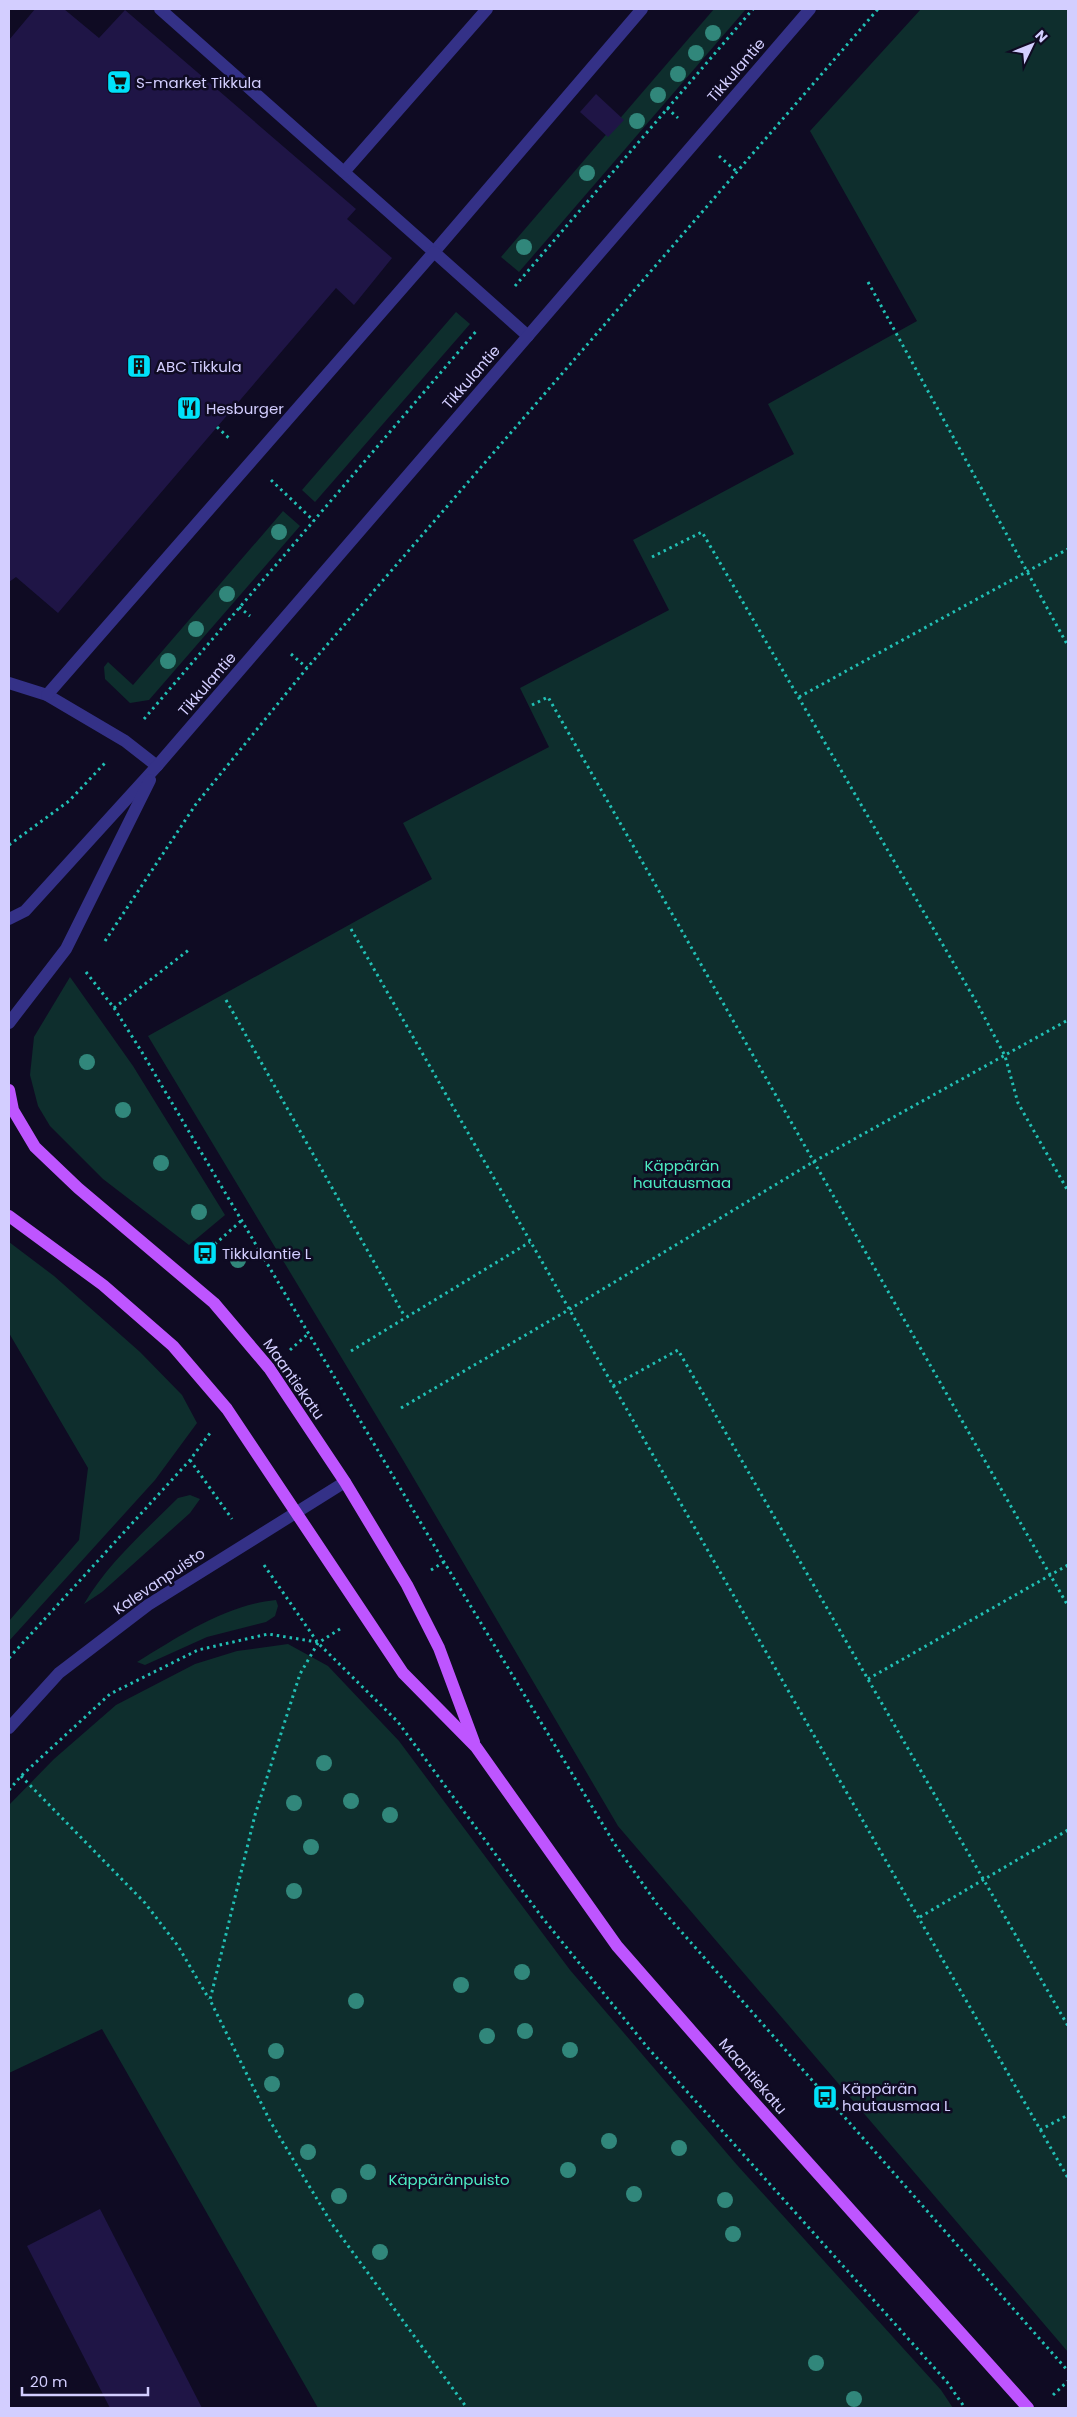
<svg xmlns="http://www.w3.org/2000/svg" width="1077" height="2417" font-family="Poppins,sans-serif">
  <rect width="100%" height="100%" fill="#0f0b23"/>
  <g fill="#0e2e2d">
    <path d="M714,9H746L519,272L501,257Z"/>
    <path d="M921,9H1068V2352L618,1826L403,1460L148,1036L432,879L403,823L549,747L520,688L669,610L633,540L794,454L768,404L917,321L810,131Z"/>
    <path d="M456,312L470,324L315,502L302,490Z"/>
    <path d="M283,511L300,526L149,700L130,703L105,679L104,667L108,662L133,685Z"/>
    <path d="M70,977L133,1066L225,1215L189,1245L103,1179L50,1126L38,1106L30,1075L34,1037Z"/>
    <path d="M9,1242L54,1276L140,1352L182,1395L197,1423L155,1480L9,1641V1621L79,1540L88,1468L9,1333Z"/>
    <path d="M190,1495L200,1499L190,1513L102,1592L84,1604C108,1563 144,1532 178,1498Z"/>
    <path d="M276,1600L278,1606L275,1616L266,1622L207,1637L145,1665L137,1662C180,1636 225,1605 276,1600Z"/>
    <path d="M288,1644L328,1666L399,1741L570,1970L737,2165L941,2390L953,2408H318L102,2029L9,2073V1805L54,1759L116,1705L195,1664L237,1651Z"/>
  </g>
  <g fill="#1f1546">
    <path d="M35,9H64L99,38L125,10L356,209L347,219L392,258L354,305L336,288L58,613L16,577L9,582V40Z"/>
    <path d="M596,94L624,120L608,137L580,112Z"/>
    <path d="M100,2209L202,2408H110L27,2246Z"/>
  </g>
  <g fill="none" stroke-linecap="round" stroke-linejoin="round">
    <g stroke="#21c0b5" stroke-width="3" stroke-dasharray="2.5 4" stroke-linecap="butt">
      <path d="M667,108L678,118"/>
      <path d="M719,156L736,171"/>
      <path d="M868,282L1068,646"/>
      <path d="M515,286L753,9"/>
      <path d="M217,427L231,440"/>
      <path d="M271,480L314,521"/>
      <path d="M652,557L702,532L978,1005L1005,1056L1018,1103L1068,1191"/>
      <path d="M239,607L250,616"/>
      <path d="M291,654L307,668"/>
      <path d="M799,697L1068,549"/>
      <path d="M532,705L548,697L1068,1606"/>
      <path d="M144,719L478,329"/>
      <path d="M9,845L69,801L105,763"/>
      <path d="M351,929L1068,2178"/>
      <path d="M105,941L196,804L307,668L878,9"/>
      <path d="M86,972L114,1008L140,1049L444,1562L614,1843L657,1904L1068,2371"/>
      <path d="M226,1000L405,1317"/>
      <path d="M114,1008L190,949"/>
      <path d="M205,1253L242,1220"/>
      <path d="M290,1350L309,1333"/>
      <path d="M351,1351L530,1242"/>
      <path d="M613,1386L678,1350L1068,2026"/>
      <path d="M401,1408L570,1309L813,1162L1068,1020"/>
      <path d="M190,1460L232,1519"/>
      <path d="M264,1565L318,1643L398,1722L541,1916L648,2048L947,2382L965,2408"/>
      <path d="M431,1570L444,1562"/>
      <path d="M340,1629L318,1643L300,1674L255,1815L210,2000L270,2121L332,2224L467,2408"/>
      <path d="M9,1658L190,1460L210,1433"/>
      <path d="M868,1679L1068,1565"/>
      <path d="M21,1776L145,1903L178,1946L209,1999"/>
      <path d="M9,1790L21,1776L110,1694L198,1650L268,1634L317,1642"/>
      <path d="M920,1917L1068,1830"/>
      <path d="M1040,2130L1068,2115"/>
      <path d="M1053,2395L1068,2381"/>
    </g>
    <g stroke="#343187" stroke-width="12">
      <path d="M160,9L434,252L642,9"/>
      <path d="M344,172L487,9"/>
      <path d="M9,683L47,695L125,741L157,766"/>
      <path d="M47,695L434,252L528,336"/>
      <path d="M9,919L25,911L157,766L810,9"/>
      <path d="M9,1023L66,949L150,780"/>
      <path d="M9,1728L59,1673L148,1605L345,1482"/>
    </g>
    <g stroke="#be55ff" stroke-width="12">
      <path d="M9,1090L13,1110L35,1147L78,1188L214,1303L269,1368L345,1482L407,1585L439,1648L474,1742"/>
      <path d="M9,1216L103,1285L173,1346L227,1409L403,1673L476,1747L617,1946L743,2090L1028,2408"/>
    </g>
  </g>
  <g fill="#31877b">
    <circle cx="713" cy="33" r="8"/>
    <circle cx="696" cy="53" r="8"/>
    <circle cx="678" cy="74" r="8"/>
    <circle cx="658" cy="95" r="8"/>
    <circle cx="637" cy="121" r="8"/>
    <circle cx="587" cy="173" r="8"/>
    <circle cx="524" cy="247" r="8"/>
    <circle cx="279" cy="532" r="8"/>
    <circle cx="227" cy="594" r="8"/>
    <circle cx="196" cy="629" r="8"/>
    <circle cx="168" cy="661" r="8"/>
    <circle cx="87" cy="1062" r="8"/>
    <circle cx="123" cy="1110" r="8"/>
    <circle cx="161" cy="1163" r="8"/>
    <circle cx="199" cy="1212" r="8"/>
    <circle cx="238" cy="1260" r="8"/>
    <circle cx="324" cy="1763" r="8"/>
    <circle cx="351" cy="1801" r="8"/>
    <circle cx="294" cy="1803" r="8"/>
    <circle cx="390" cy="1815" r="8"/>
    <circle cx="311" cy="1847" r="8"/>
    <circle cx="294" cy="1891" r="8"/>
    <circle cx="522" cy="1972" r="8"/>
    <circle cx="461" cy="1985" r="8"/>
    <circle cx="356" cy="2001" r="8"/>
    <circle cx="525" cy="2031" r="8"/>
    <circle cx="487" cy="2036" r="8"/>
    <circle cx="570" cy="2050" r="8"/>
    <circle cx="276" cy="2051" r="8"/>
    <circle cx="272" cy="2084" r="8"/>
    <circle cx="609" cy="2141" r="8"/>
    <circle cx="679" cy="2148" r="8"/>
    <circle cx="308" cy="2152" r="8"/>
    <circle cx="568" cy="2170" r="8"/>
    <circle cx="368" cy="2172" r="8"/>
    <circle cx="634" cy="2194" r="8"/>
    <circle cx="339" cy="2196" r="8"/>
    <circle cx="725" cy="2200" r="8"/>
    <circle cx="733" cy="2234" r="8"/>
    <circle cx="380" cy="2252" r="8"/>
    <circle cx="816" cy="2363" r="8"/>
    <circle cx="854" cy="2399" r="8"/>
  </g>
  <defs>
    <symbol id="supermarket-square" viewBox="-11 -11 22 22"><rect x="-9" y="-9" width="18" height="18" rx="4" fill="#00e1f9" stroke="#0f0b23"/><path d="M-6-5.5h2.5l.6 2H6L4.5 2H-2.5L-4.4-4H-6ZM-1.5 3.2a1.3 1.3 0 1 0 .1 0ZM3 3.2a1.3 1.3 0 1 0 .1 0Z" fill="#111"/></symbol>
    <symbol id="building-square" viewBox="-11 -11 22 22"><rect x="-9" y="-9" width="18" height="18" rx="4" fill="#00e1f9" stroke="#0f0b23"/><path d="M-4-6H4V6H1V3H-1V6H-4ZM-2.5-4.3h1.7v1.8h-1.7ZM.8-4.3h1.7v1.8H.8ZM-2.5-1h1.7V.8h-1.7ZM.8-1h1.7V.8H.8Z" fill="#111"/></symbol>
    <symbol id="restaurant-square" viewBox="-11 -11 22 22"><rect x="-9" y="-9" width="18" height="18" rx="4" fill="#00e1f9" stroke="#0f0b23"/><path d="M-5-6h1v4h1v-4h1v4h1v-4h1v5L-1.5 .5V6h-2V.5L-5-1ZM5-6V6H3V1.5H1.5Q1.5-4 5-6Z" fill="#111"/></symbol>
    <symbol id="bus-square" viewBox="-11 -11 22 22"><rect x="-9" y="-9" width="18" height="18" rx="4" fill="#00e1f9" stroke="#0f0b23"/><path d="M-5-6H5V4H4V6H2V4H-2V6H-4V4H-5ZM-3.5-4V0h7V-4ZM-3.5 1.2v1.5H-2V1.2ZM2 1.2v1.5H3.5V1.2Z" fill="#111"/></symbol>
  </defs>
  <g fill-rule="evenodd">
    <use href="#supermarket-square" x="105" y="68" width="28" height="28"/>
    <use href="#building-square" x="125" y="352" width="28" height="28"/>
    <use href="#restaurant-square" x="175" y="394" width="28" height="28"/>
    <use href="#bus-square" x="191" y="1239" width="28" height="28"/>
    <use href="#bus-square" x="811" y="2083" width="28" height="28"/>
  </g>
  <g text-anchor="middle" dominant-baseline="central" stroke-width="5" stroke-linejoin="round" paint-order="stroke">
    <g font-size="15" fill="#d3ceff" stroke="#0f0b23">
      <text transform="translate(736 70) rotate(-49)">Tikkulantie</text>
      <text transform="translate(471 377) rotate(-49)">Tikkulantie</text>
      <text transform="translate(207 684) rotate(-49)">Tikkulantie</text>
      <text transform="translate(294 1379) rotate(55)">Maantiekatu</text>
      <text transform="translate(159 1581) rotate(-34)">Kalevanpuisto</text>
      <text transform="translate(753 2076) rotate(49)">Maantiekatu</text>
    </g>
    <g font-size="15" fill="#d3ceff" stroke="#0f0b23" text-anchor="start">
      <text x="136" y="82">S-market Tikkula</text>
      <text x="156" y="366">ABC Tikkula</text>
      <text x="206" y="408">Hesburger</text>
      <text x="222" y="1253">Tikkulantie L</text>
      <text x="842" y="2088">Käppärän<tspan x="842" dy="17">hautausmaa L</tspan></text>
    </g>
    <g font-size="15" fill="#4decc3" stroke="#0f0b23">
      <text x="682" y="1165">Käppärän<tspan x="682" dy="17">hautausmaa</tspan></text>
      <text x="449" y="2179">Käppäränpuisto</text>
    </g>
  </g>
  <rect width="1077" height="2417" fill="none" stroke="#d3ceff" stroke-width="20"/>
  <g transform="translate(1032 45) rotate(47)" stroke="#0f0b23" stroke-width="4" paint-order="stroke">
  <path d="M0-4L9 19L0 12L-9 19Z" fill="#d3ceff"/>
  <text y="-8" font-size="14" font-weight="bold" text-anchor="middle" fill="#d3ceff">N</text>
  </g>
  <path d="M22 2387v8h126v-8" fill="none" stroke="#d3ceff" stroke-width="2.5"/>
  <text x="30" y="2387" font-size="15" fill="#d3ceff" stroke="#0f0b23" stroke-width="4" paint-order="stroke">20 m</text>
</svg>
